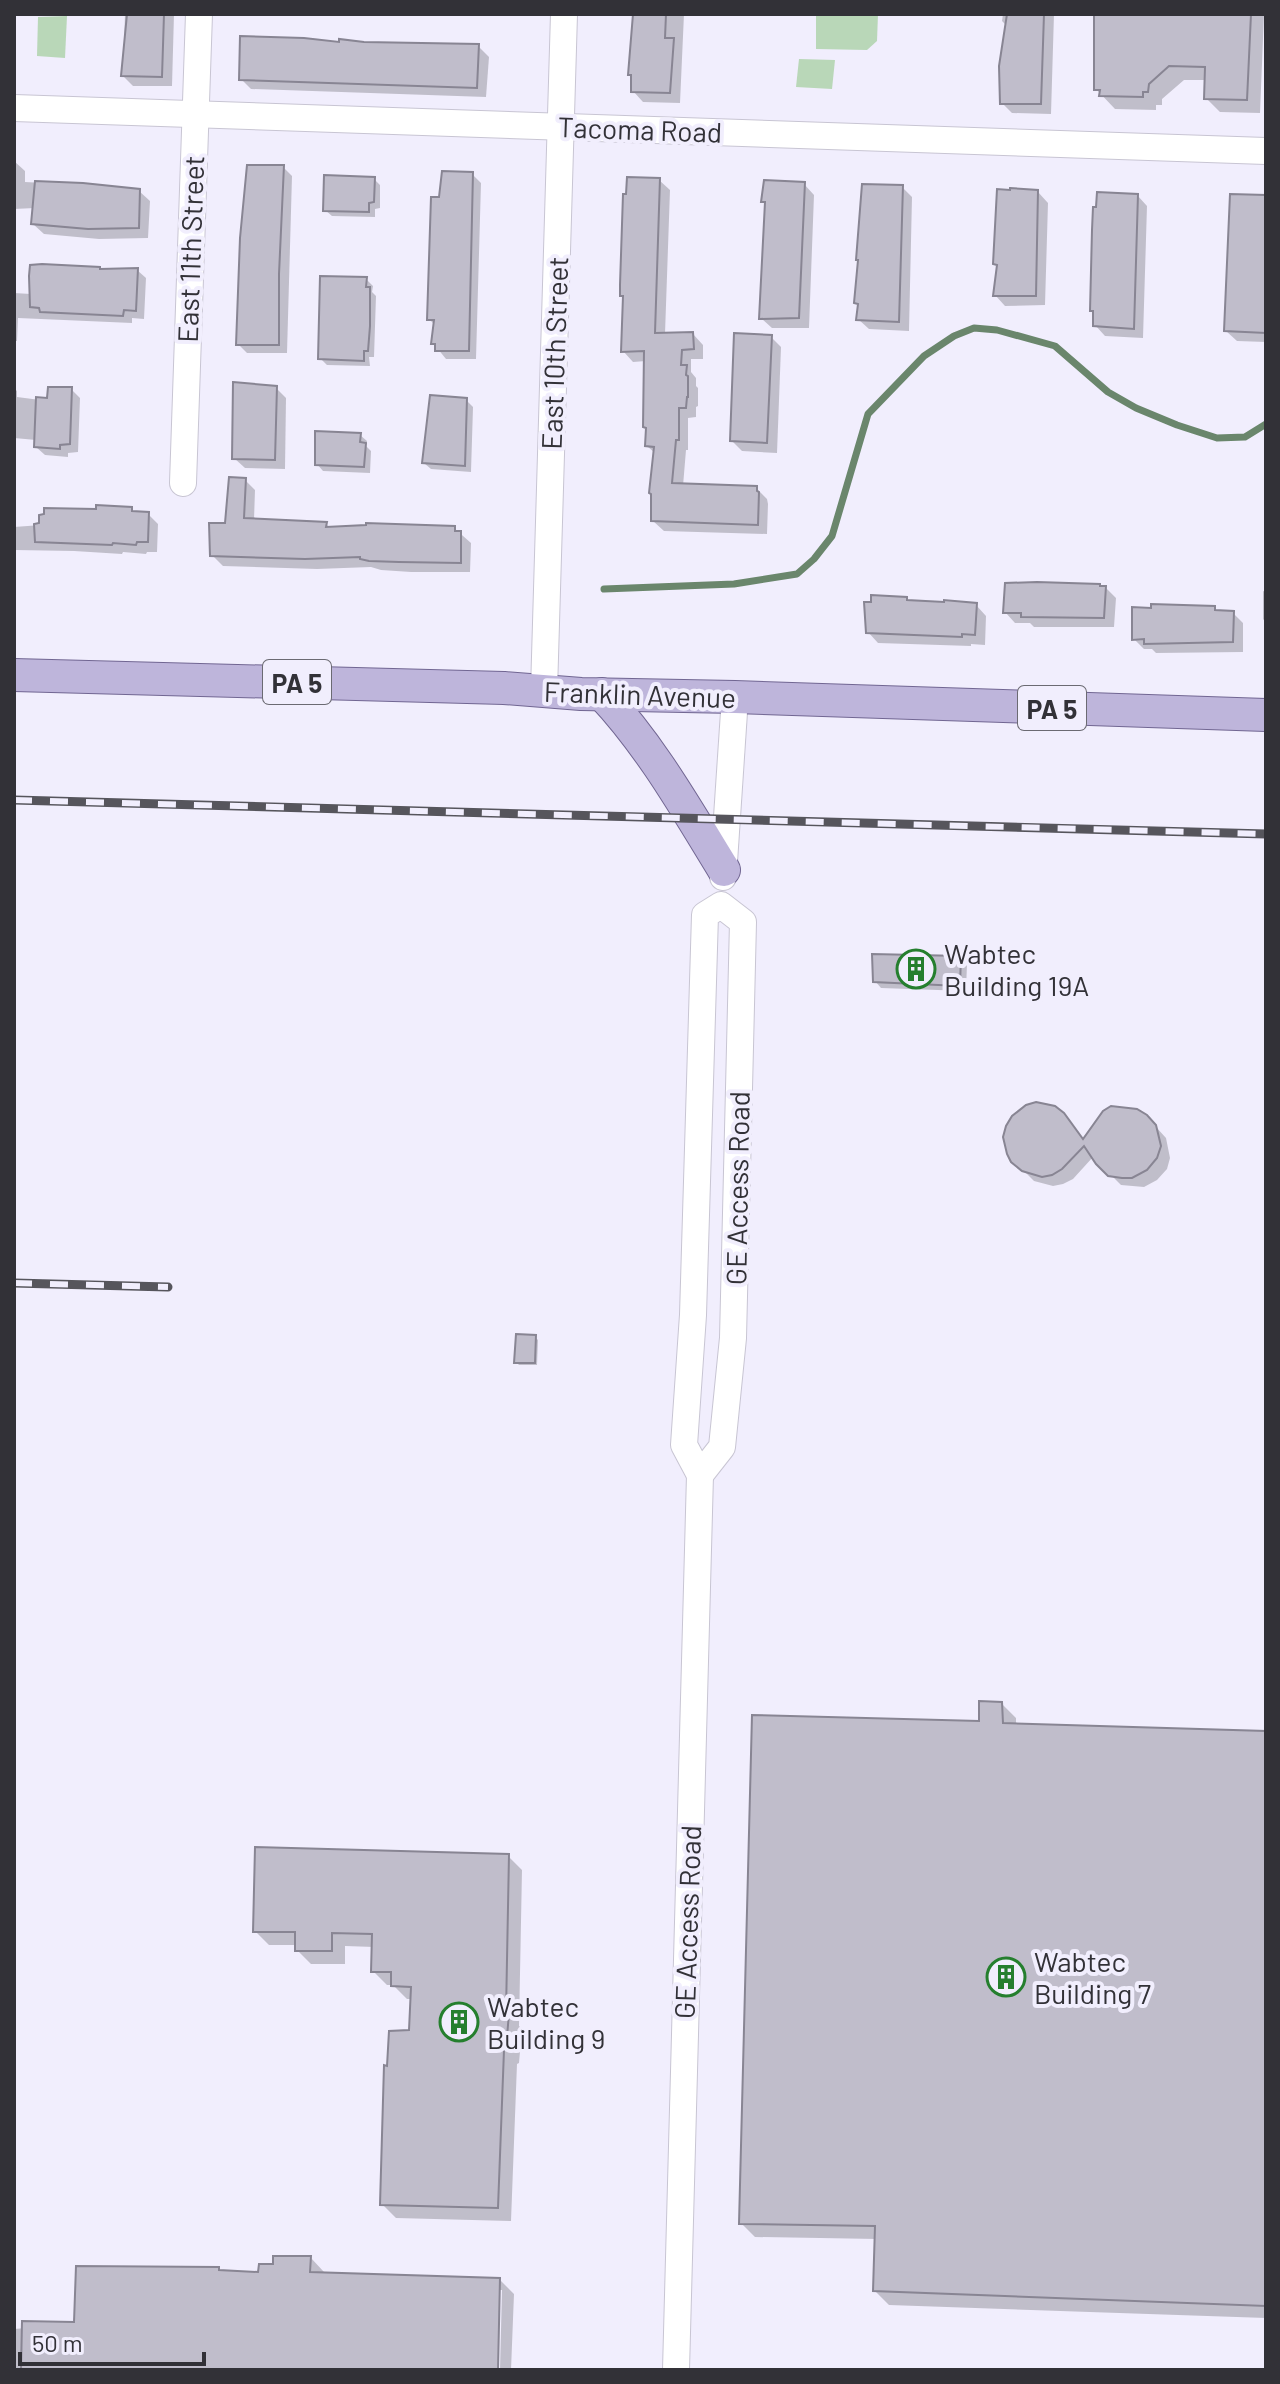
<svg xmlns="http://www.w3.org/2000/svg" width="1280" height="2384" font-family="Barlow,sans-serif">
  <rect width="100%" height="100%" fill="#f1eefd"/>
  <g fill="#b9d7b8">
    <path d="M816,14H878L877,41L867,50L816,49Z"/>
    <path d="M67,16L65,58L37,56L38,17Z"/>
    <path d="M799,59L835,60L832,89L796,87Z"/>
  </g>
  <g fill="#0003">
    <path d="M125,14H174L172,86H133L123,76Z"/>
    <path d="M633,14H684L680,103L643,102L633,91V77L630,74Z"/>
    <path d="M1003,14H1054L1051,114L1012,113L1002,103L1007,26L1002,21Z"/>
    <path d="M1096,14H1264L1260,113L1220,112L1206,98V80H1184L1162,99V105H1156V110L1115,109L1096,89Z"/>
    <path d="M478,46L489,57L486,97L251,89L241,79Z"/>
    <path d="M14,161L25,171V182L83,185L139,191L150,201L148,238L99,239L44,234L33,224L35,208L14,209Z"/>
    <path d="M283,167L292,176L287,353H247L238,344Z"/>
    <path d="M472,174L481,183L476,359H446L433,343L435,325L429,319L441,199Z"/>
    <path d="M374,179L380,185V208L375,209V217L332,216L325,210Z"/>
    <path d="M659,180L670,190L665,334H693L703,345V359H691V372L696,378V386L698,388V406L696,407V417L688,418V450H686L683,486L756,488L767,499L768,504L767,534L664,531L653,521L656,454L647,446L646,361L633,362L623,351L625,298L622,295Z"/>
    <path d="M804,184L814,195L809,328H772L761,318L767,205L763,201Z"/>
    <path d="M902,187L912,197L909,331L869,329L858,319L859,306L856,303Z"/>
    <path d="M1038,192L1048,203L1045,305L1005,306L995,295L998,267L995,264Z"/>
    <path d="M1137,195L1147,206L1143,338L1105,336L1095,325V313L1092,310Z"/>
    <path d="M1266,197V342L1237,341L1226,331Z"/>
    <path d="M100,269L137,270L146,278L144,319L132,318V323L18,318L17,341H14V293L31,294Z"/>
    <path d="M366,279L373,286L372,292L376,296L374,357H369L370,366L327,365L320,358Z"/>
    <path d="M771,337L781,347L777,453L742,451L732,441Z"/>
    <path d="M14,388L17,391V397L48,401L71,389L80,398L78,452L68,453V457L45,455L36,447V440L14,438Z"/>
    <path d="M276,388L286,398L285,469L245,468L234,458Z"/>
    <path d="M466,400L473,407L471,472L431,469L424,463Z"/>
    <path d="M360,435L367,441L366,446L371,451L370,473L323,471L317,464Z"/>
    <path d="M245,480L255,490L254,520L326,524L331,529L454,528L471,543L470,572H411L381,570L371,567L317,569L223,566L212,555Z"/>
    <path d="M131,509L135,514H148L158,524L157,552H147L146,554L123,552L122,554L74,551L14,550V527L41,525Z"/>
    <path d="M1101,588H1106L1116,598L1114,627H1034L1030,623H1015L1005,612Z"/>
    <path d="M1263,591L1266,592V623L1263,619Z"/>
    <path d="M906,599L909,602L976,605L986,616L985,645L971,644V646L878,643L868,632Z"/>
    <path d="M1214,608L1219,612L1233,613L1243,623V652L1156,653L1152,649H1144L1134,639Z"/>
    <path d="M960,958L967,964L966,991L881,988L875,981Z"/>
    <path d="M1063,1114L1084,1140L1146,1116L1166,1138L1170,1158L1167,1169L1157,1180L1144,1187L1121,1185L1093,1157L1073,1179L1063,1184L1053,1186L1034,1181L1013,1160Z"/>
    <path d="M535,1337L538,1340L537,1365H519L516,1362Z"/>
    <path d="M1002,1704L1016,1718V1726L1266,1733V2318L889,2305L875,2291L877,2239L755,2237L741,2223L981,1723Z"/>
    <path d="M508,1856L522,1870L519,2026L522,2029L519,2063L517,2064L511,2221L396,2218L382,2204L389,2068L411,2032L412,1999H407L393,1985H387L373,1971L374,1947L345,1946V1964H311L297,1950V1945H269L255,1931Z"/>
    <path d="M311,2258L324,2272V2275L500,2280L514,2294L511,2370H500L502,2290H498L496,2370H14V2329L76,2324L218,2269L221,2272L260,2274Z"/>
  </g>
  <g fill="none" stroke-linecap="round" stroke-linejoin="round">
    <path stroke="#6a866c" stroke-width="7" d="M604,589L734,584L797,574L814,559L832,536L868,414L924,356L954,336L974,328L997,330L1055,346L1108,392L1136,408L1177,425L1217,438L1245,437L1266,424"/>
  </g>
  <g fill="#c0bdcb" stroke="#888593" stroke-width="2">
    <path d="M127,14H164L162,77L121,76Z"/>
    <path d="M633,14H666L665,38H674L670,93L631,92V75H628Z"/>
    <path d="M1007,14H1044L1041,104H1000L999,66Z"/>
    <path d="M1094,14H1251L1247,100L1204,99L1205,67L1169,66L1149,84L1148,92H1143V97L1099,96L1100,90H1094Z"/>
    <path d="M240,36L304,38L339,42V39L364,42L479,44L477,88L239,80Z"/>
    <path d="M247,165H284L279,274V345H236L240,238Z"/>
    <path d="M442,171L473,172L469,351H435V344H431L434,320H427L431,197H439Z"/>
    <path d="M324,175L375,177L374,202L369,203V212L323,211Z"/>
    <path d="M627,177L660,178L655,333L693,332L694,349L682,350L681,365H687L686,375L688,376V397H687L686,408H679V440H676L672,483L757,486V491L759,492L758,525L651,521V494L649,493L654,447L645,446L646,428L643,427L644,351L621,352L623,296H620V285L623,194H626Z"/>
    <path d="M764,180L805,182L799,318L759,319L765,202H761Z"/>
    <path d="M35,181L83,183L140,189L139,228L88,229L31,224Z"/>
    <path d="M862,184L903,185L899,322L856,320L858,304L854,303L858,260H856Z"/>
    <path d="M1010,188L1038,190L1036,296H993L997,265L993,264L997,189L1010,190Z"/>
    <path d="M1097,192L1138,194L1134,329L1093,326V311H1090L1092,230L1093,207H1096Z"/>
    <path d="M1230,194L1266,195V333L1224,331Z"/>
    <path d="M42,264L100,267V269L138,268L136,311L124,310L123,316L40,312L39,308L30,307L29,276L30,265Z"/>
    <path d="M320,276L367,277L366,287H370V326L368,351H364V361L318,359Z"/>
    <path d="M734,333L772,335L767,443L730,441Z"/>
    <path d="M233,382L277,386L275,460L232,459Z"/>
    <path d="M48,387H72L70,444L60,445V449L34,447L36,397L47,398Z"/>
    <path d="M430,395L467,398L465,466L422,463Z"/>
    <path d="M315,431L361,433L360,442L366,443L364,467L315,465Z"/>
    <path d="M229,477L246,478L244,518L327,522L326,527L366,525V523L455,526V531H461V563L399,562L369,561L360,559V557L305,559L210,556L209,523H225Z"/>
    <path d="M96,505L132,507V511L149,512L148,542H137L136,545L113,543L112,545L35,542L34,524L39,523V515L44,514V508L96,509Z"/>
    <path d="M1037,582L1100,584V586H1106L1104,618L1021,617V613H1003L1005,583Z"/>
    <path d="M871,595L907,597V600L944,602V600L977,603L975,635L962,634V637L866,633L864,602H871Z"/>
    <path d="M1151,604L1215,606V610L1234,611L1233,642L1144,644V639L1132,640V607L1151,608Z"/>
    <path d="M872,954L961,956L960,986L873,982Z"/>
    <path d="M1036,1102L1055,1106L1064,1113L1083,1139L1103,1111L1111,1106L1137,1109L1147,1115L1156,1125L1161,1146L1157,1158L1147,1170L1132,1178H1122L1108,1176L1096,1164L1084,1146L1062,1169L1052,1175L1042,1177L1022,1171L1011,1162L1007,1154L1003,1137L1006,1126L1012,1116L1026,1105Z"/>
    <path d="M516,1334L536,1335L535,1363H514Z"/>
    <path d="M979,1701L1002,1702L1003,1723L1266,1731V2306L873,2291L875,2226L739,2224L752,1715L979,1721Z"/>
    <path d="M255,1847L509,1854L506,2013H509L506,2049L504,2050L498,2208L380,2205L384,2065L387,2066L389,2031L409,2030L411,1987L391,1986V1972H371L372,1934L332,1933V1951H295V1932H253Z"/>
    <path d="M273,2256H311L310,2272L500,2278L498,2370H21L22,2321L74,2322L76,2266L219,2267V2270L258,2272L259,2264H273Z"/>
  </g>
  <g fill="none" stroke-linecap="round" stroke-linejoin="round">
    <defs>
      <g id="minor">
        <path d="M14,108L1266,151"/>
        <path d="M183,483L199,14"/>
        <path d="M544,691L564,14"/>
        <path d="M723,877L735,697"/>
        <path d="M721,905L743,922L733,1338L722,1447L700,1475L684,1445L693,1315L705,915Z"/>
        <path d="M676,2370L700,1475"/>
      </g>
      <g id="major">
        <path d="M14,675L504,688L581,694L735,697L1266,715"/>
        <path d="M602,694C651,746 687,810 724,870"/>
      </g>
    </defs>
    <use href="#minor" stroke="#c8c5d3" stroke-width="28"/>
    <use href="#major" stroke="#716692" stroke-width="34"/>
    <use href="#minor" stroke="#fff" stroke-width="26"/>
    <use href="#major" stroke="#beb5db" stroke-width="32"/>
    <defs>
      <g id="rail">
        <path d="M14,800L1266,834"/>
        <path d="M14,1283L168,1287"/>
      </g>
    </defs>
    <use href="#rail" stroke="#56555c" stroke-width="9"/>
    <use href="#rail" stroke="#f1eefd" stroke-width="6" stroke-dasharray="18" stroke-linecap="butt"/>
  </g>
  <defs>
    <symbol id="building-ring" viewBox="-11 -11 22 22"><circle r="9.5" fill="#f1eefd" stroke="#257f2e" stroke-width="1.5"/><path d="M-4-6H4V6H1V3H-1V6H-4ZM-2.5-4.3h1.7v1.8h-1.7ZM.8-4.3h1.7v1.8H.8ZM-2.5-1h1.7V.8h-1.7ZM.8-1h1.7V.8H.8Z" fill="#257f2e"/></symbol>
  </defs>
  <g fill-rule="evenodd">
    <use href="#building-ring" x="894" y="947" width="44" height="44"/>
    <use href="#building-ring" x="984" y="1955" width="44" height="44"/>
    <use href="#building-ring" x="437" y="2000" width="44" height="44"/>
  </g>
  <g text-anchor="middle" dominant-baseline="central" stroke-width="8" stroke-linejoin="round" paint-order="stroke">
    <g fill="#f1eefd" stroke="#6b6a72" stroke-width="2">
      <rect x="263" y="660" width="68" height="44" rx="6"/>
      <rect x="1018" y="686" width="68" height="44" rx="6"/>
    </g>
    <g font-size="26" font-weight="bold" fill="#323137">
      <text x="297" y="682">PA 5</text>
      <text x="1052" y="708">PA 5</text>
    </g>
    <g font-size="28" fill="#323137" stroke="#f1eefd">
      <text transform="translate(640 129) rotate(2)">Tacoma Road</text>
      <text transform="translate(190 249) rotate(-88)">East 11th Street</text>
      <text transform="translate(554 353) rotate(-88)">East 10th Street</text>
      <text transform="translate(640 694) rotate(2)">Franklin Avenue</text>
      <text transform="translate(737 1188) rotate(-89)">GE Access Road</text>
      <text transform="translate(687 1922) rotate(-88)">GE Access Road</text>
    </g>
    <g font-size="28" fill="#323137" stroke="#f1eefd" text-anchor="start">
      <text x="944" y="953">Wabtec<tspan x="944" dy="32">Building 19A</tspan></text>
      <text x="1034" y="1961">Wabtec<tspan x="1034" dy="32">Building 7</tspan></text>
      <text x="487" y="2006">Wabtec<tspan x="487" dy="32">Building 9</tspan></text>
    </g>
  </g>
  <rect width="1280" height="2384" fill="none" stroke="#323137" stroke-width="32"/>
  <path d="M20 2352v12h184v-12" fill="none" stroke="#323137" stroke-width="4"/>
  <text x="32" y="2352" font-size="24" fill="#323137" stroke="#f1eefd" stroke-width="6" paint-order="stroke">50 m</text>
</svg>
